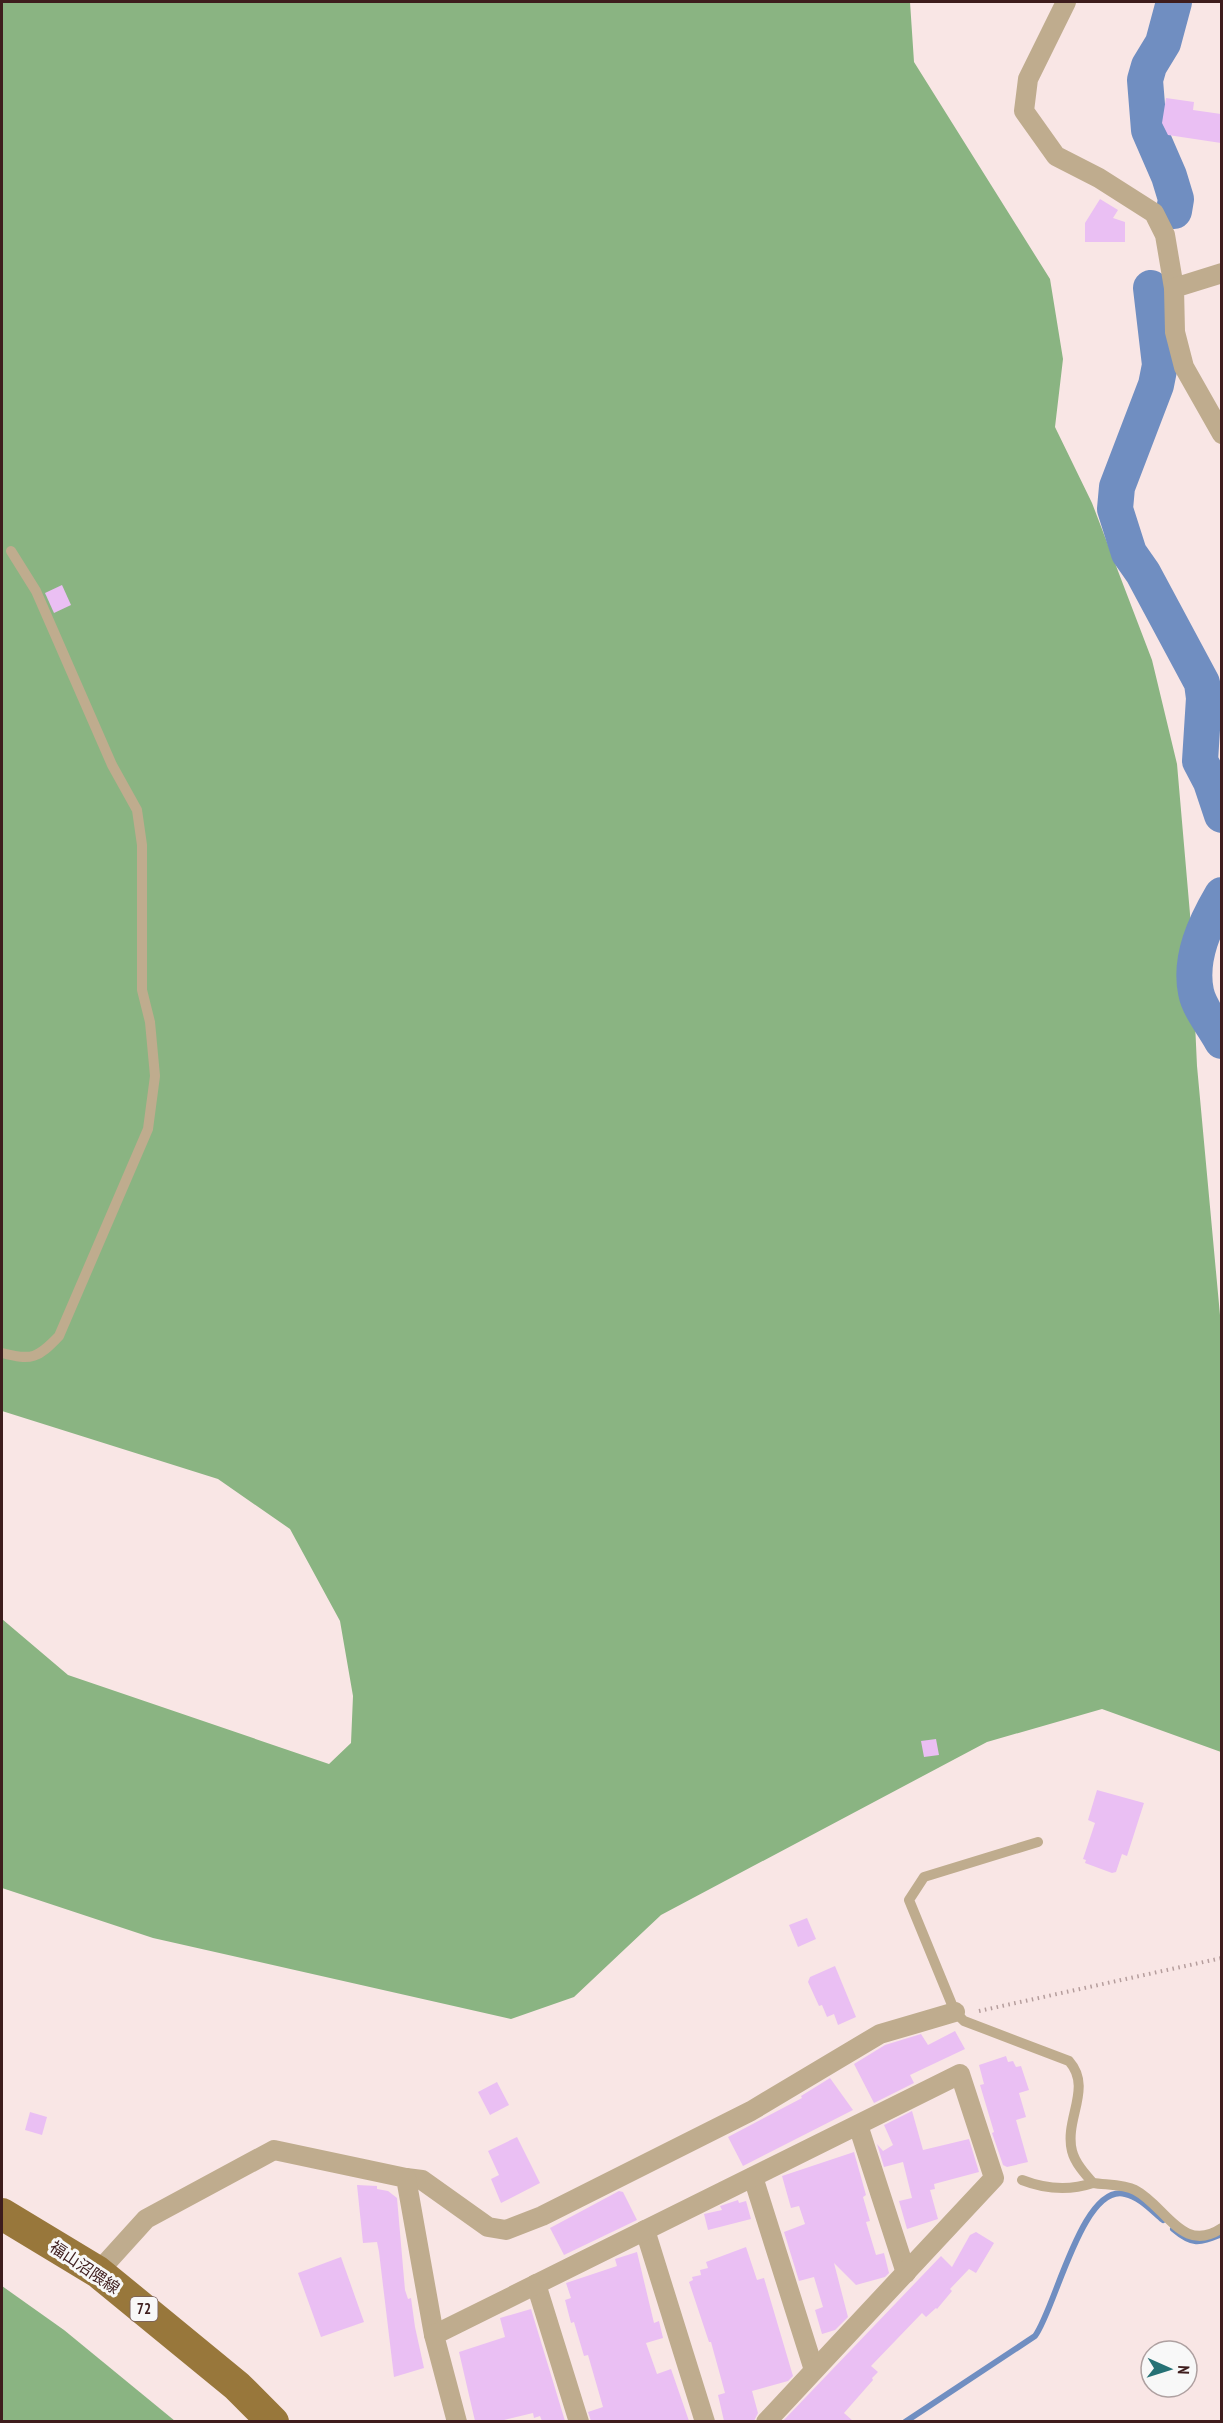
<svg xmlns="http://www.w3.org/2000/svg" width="1223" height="2423" font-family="'PT Sans Narrow','Noto Sans JP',sans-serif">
<rect width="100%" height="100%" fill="#f9e6e5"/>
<g fill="#8ab482">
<path d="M2 2H910L914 62 1050 279 1063 359 1055 427 1092 503 1152 660 1177 764 1190 914 1197 1066 1221 1326V1752L1102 1709 987 1742 661 1915 574 1997 511 2019 153 1938 2 1888V1619L68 1675 329 1764 351 1743 353 1696 340 1621 290 1529 218 1479 2 1411Z"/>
<path d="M2 2286 64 2330 175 2421H2Z"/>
</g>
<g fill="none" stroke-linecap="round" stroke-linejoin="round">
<g stroke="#708ec1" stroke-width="6">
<path d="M1173 2229C1193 2246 1199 2243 1222 2234"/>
<path d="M905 2422 1035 2336C1055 2310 1082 2183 1125 2194 1140 2197 1152 2211 1163 2220"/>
</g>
<g stroke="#708ec1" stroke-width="36">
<path d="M1174 211 1176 199 1169 176 1149 130 1145 80 1149 66 1163 43 1174 2"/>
<path d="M1151 288 1160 365 1156 385 1117 487 1115 509 1129 553 1143 573 1202 683 1204 698 1200 761 1211 782 1222 815"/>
<path d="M1222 895C1205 924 1189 958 1196 992 1199 1008 1214 1026 1222 1041"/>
</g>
</g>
<g fill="#eabff3">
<path d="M1166 98 1194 102 1193 110 1221 114V143L1168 135 1162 123Z"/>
<path d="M1100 199 1118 210 1113 218 1125 222V242H1085V223Z"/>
<path d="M62 585 71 605 54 613 45 593Z"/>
<path d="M936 1739 939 1755 924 1757 921 1741Z"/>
<path d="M1097 1790 1144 1803 1127 1856 1122 1854 1116 1872 1112 1873 1085 1863 1086 1860 1083 1859 1095 1823 1088 1820Z"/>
<path d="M807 1918 816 1939 798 1947 789 1925Z"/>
<path d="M835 1966 856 2017 838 2025 834 2014 827 2017 822 2005 819 2006 808 1982 810 1977Z"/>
<path d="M955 2031 965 2049 910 2075 914 2083 874 2103 854 2064 885 2045 921 2034 928 2045Z"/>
<path d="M1006 2056 1008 2062 1013 2061 1016 2067 1021 2066 1029 2090 1019 2093 1026 2117 1016 2120 1028 2162 1007 2167 1003 2165 992 2133 994 2132 980 2085 984 2084 979 2065Z"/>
<path d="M830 2078 853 2110 743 2166 728 2137 802 2098 801 2096Z"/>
<path d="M497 2082 509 2105 490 2115 478 2092Z"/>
<path d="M912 2111 923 2150 969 2139 979 2172 934 2184 935 2189 930 2190 938 2219 907 2229 899 2201 912 2198 903 2162 884 2167 877 2144 883 2151 893 2145 884 2125Z"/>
<path d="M30 2112 47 2117 42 2135 25 2130Z"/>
<path d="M517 2137 540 2183 501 2203 491 2179 499 2175 488 2151Z"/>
<path d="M854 2152 866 2195 863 2197 870 2221 866 2222 876 2255 884 2253 889 2273 885 2277 856 2285 834 2263 848 2317 835 2330 822 2334 815 2310 823 2307 814 2277 799 2281 784 2232 805 2224 799 2206 791 2208 782 2176Z"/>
<path d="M357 2185 377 2186V2189L388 2191 397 2198 405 2290 408 2299 411 2298 415 2327 424 2368 394 2377 379 2252 377 2242 363 2243Z"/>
<path d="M619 2191 623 2192 637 2220 564 2255 550 2228Z"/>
<path d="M738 2200 739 2203 746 2201 751 2219 708 2230 704 2214 722 2210 720 2206Z"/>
<path d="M976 2232 994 2243 976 2273 969 2269 950 2289 952 2291 937 2309 936 2308 926 2317 922 2313 871 2366 878 2372 872 2378 873 2380 844 2413 853 2421H783L941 2256 952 2267 970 2235Z"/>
<path d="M746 2247 757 2280 764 2278 793 2376 788 2381 752 2391 758 2413 754 2421H724L718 2395 725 2393 711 2342H709L689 2282 693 2280 692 2277 701 2275 700 2270 708 2268 706 2262Z"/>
<path d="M637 2252 654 2323 659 2321 663 2338 646 2343 657 2374 671 2369 689 2421H591L588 2412 603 2407 588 2355 584 2356 574 2322 571 2323 565 2300 571 2298 566 2283 617 2266 615 2259Z"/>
<path d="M341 2257 364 2322 321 2337 298 2273Z"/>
<path d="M531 2309 565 2421H542L540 2416 534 2418 533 2413 500 2421H475L459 2352 505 2337 500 2318Z"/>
</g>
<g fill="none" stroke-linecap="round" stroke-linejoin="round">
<path stroke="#b59d9c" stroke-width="4" stroke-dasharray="1.5 4.5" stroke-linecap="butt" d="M979 2011 1222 1958"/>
<g stroke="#bfac8e" stroke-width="10">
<path d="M2 1353C32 1361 38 1358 59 1336L148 1129 155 1076 150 1022 142 990V845L137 810 112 765 36 591 11 551"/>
<path d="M1038 1842 924 1877 909 1900 955 2012 964 2021 1069 2061C1093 2088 1064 2119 1072 2151 1075 2163 1085 2174 1093 2183 1105 2185 1124 2184 1135 2190 1166 2206 1182 2255 1222 2228"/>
<path d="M1022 2180C1045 2189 1069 2191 1093 2183"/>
</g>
<g stroke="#bfac8e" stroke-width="20">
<path d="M1066 2 1028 79 1024 111 1056 156 1099 178 1154 213 1165 235 1174 288"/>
<path d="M1222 273 1174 288 1175 332 1184 367 1222 434"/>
<path d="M858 2125 906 2273"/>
<path d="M753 2177 814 2370"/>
<path d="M406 2178 422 2180 488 2227 506 2230 542 2216 751 2111 880 2034 955 2012"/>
<path d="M645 2230 705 2422"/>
<path d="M98 2272 146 2219 274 2150 406 2178 434 2335"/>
<path d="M536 2284 579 2422"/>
<path d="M457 2422 434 2335 960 2074 994 2178 766 2422"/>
</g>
<path stroke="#98773b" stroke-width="32" d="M2 2214 98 2272 237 2386 273 2422"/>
</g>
<g text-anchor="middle" stroke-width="6" stroke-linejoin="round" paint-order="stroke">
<rect fill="#f8f8f8" stroke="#765f5f" stroke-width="1.5" x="130.5" y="2297" width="27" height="24" rx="4.5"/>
<g font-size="15" font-weight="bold" fill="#3e1d1d">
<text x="144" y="2314">72</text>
</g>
<g font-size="16" fill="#3e1d1d" stroke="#f8f8f8">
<text transform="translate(85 2267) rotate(34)" y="6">福山沼隈線</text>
</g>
</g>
<rect width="1223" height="2423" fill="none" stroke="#3e1d1d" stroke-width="6"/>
<g transform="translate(1169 2369) rotate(93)"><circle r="28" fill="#f8f8f8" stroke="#aea0a0" stroke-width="1.5"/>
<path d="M0-4.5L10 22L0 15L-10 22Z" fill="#267175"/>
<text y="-9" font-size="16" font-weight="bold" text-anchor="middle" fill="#3e1d1d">N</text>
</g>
</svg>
